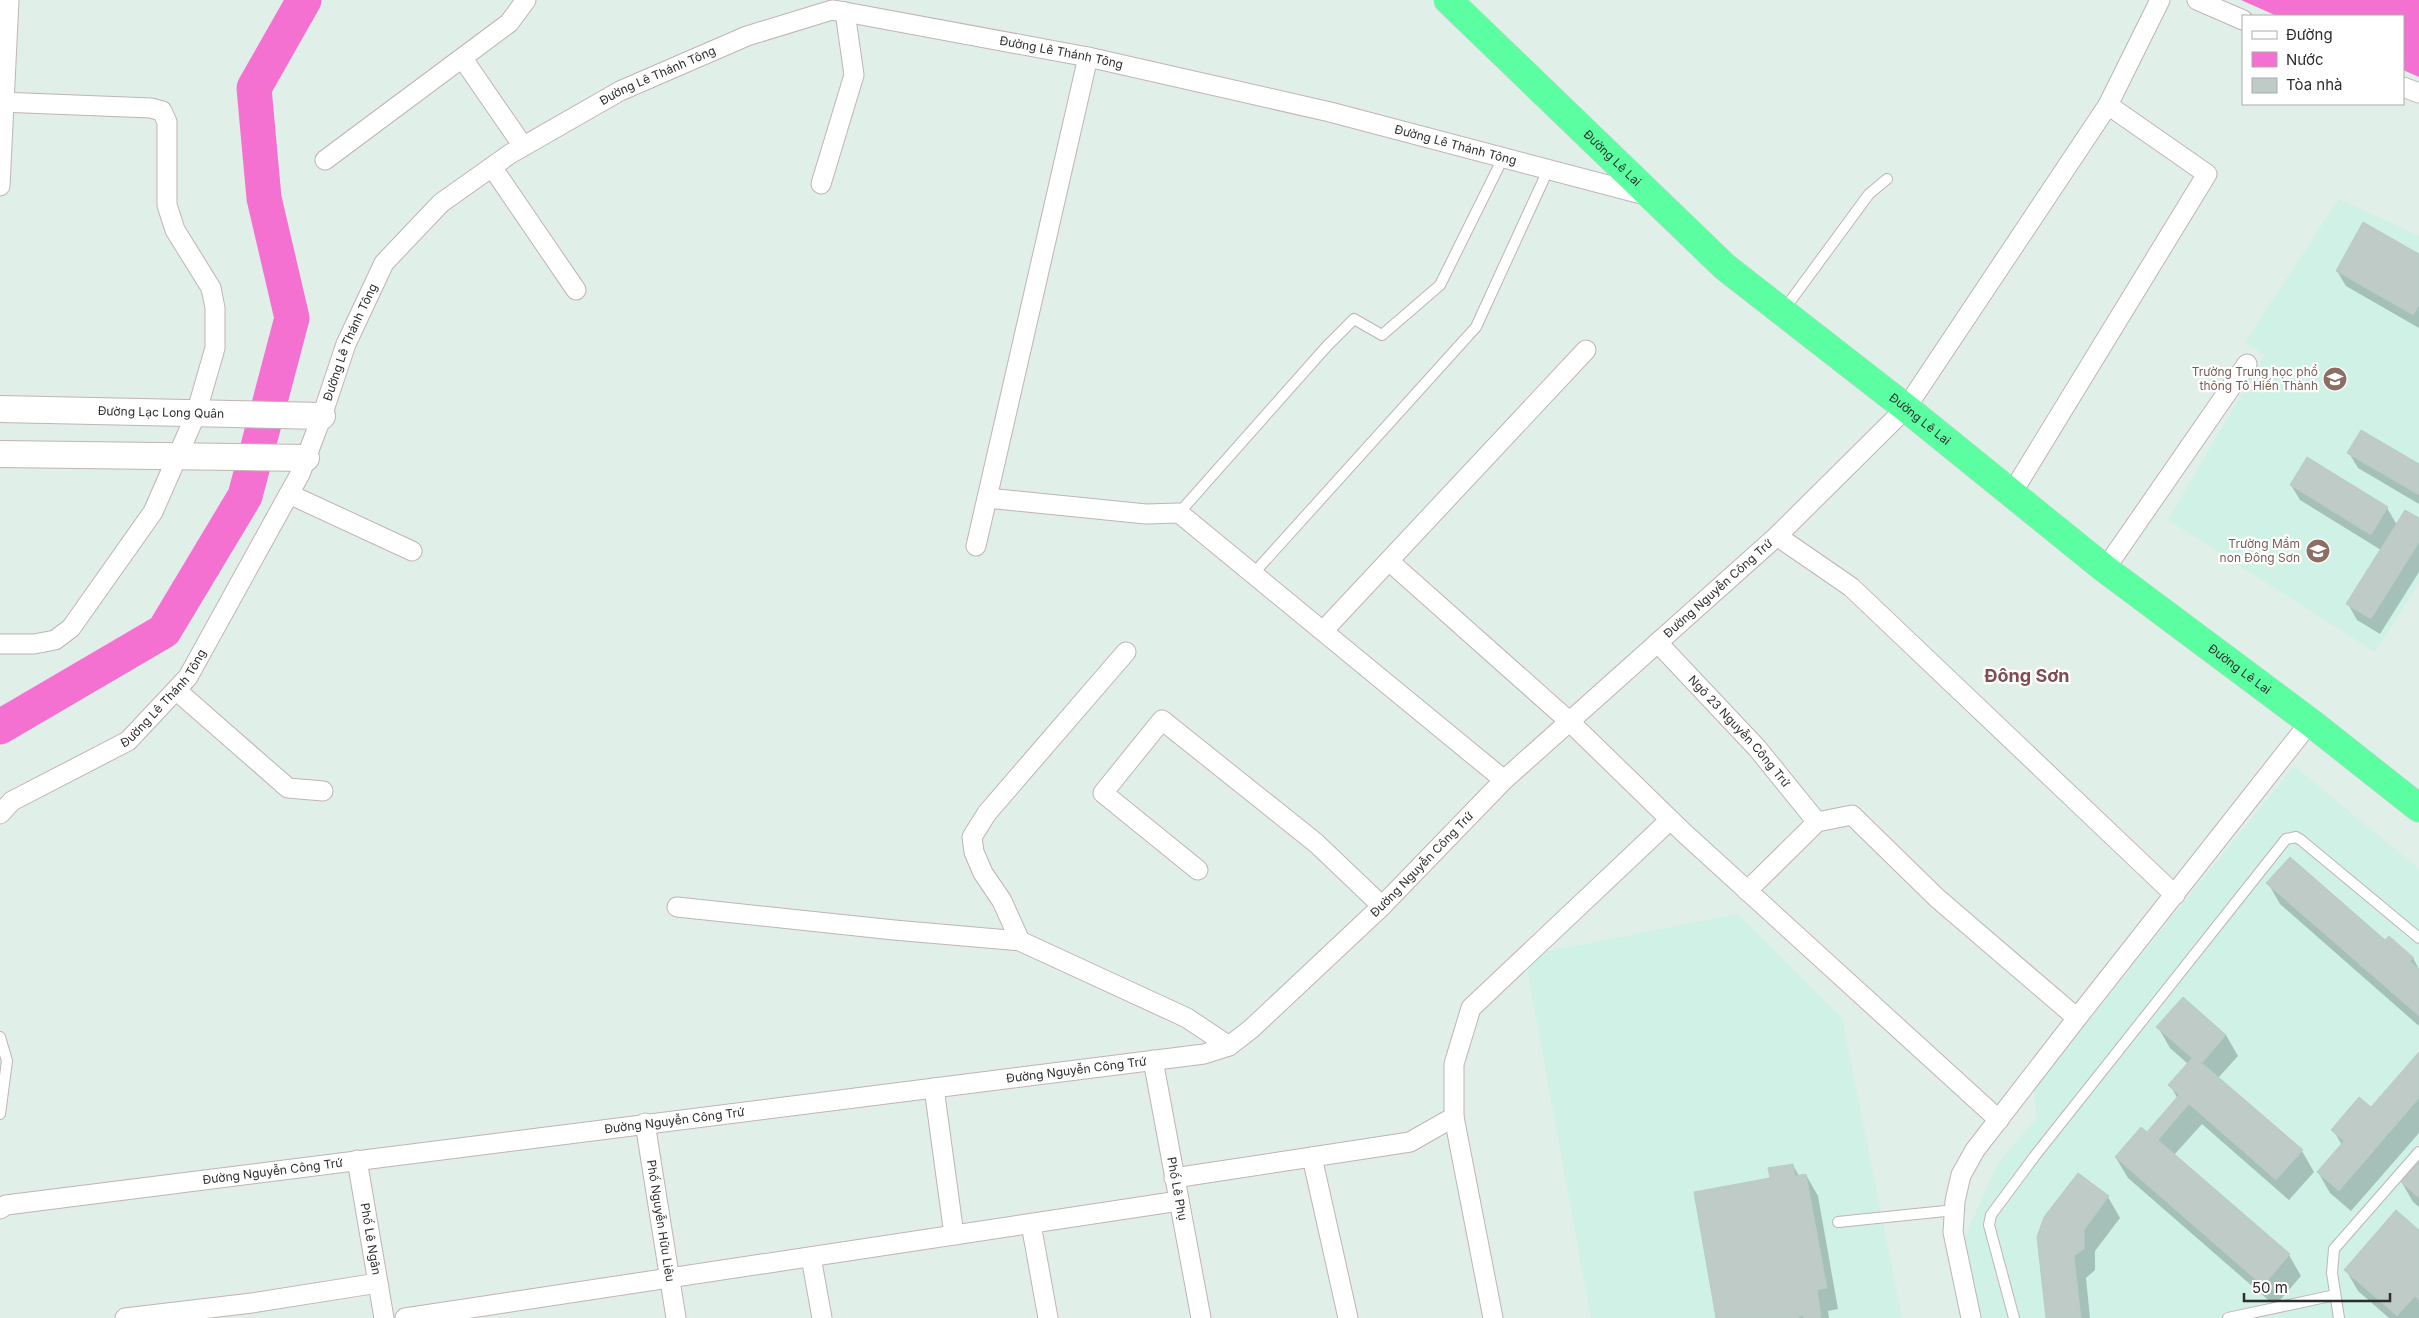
<svg xmlns="http://www.w3.org/2000/svg" width="2419" height="1318" font-family="Inter,sans-serif">
<rect width="100%" height="100%" fill="#e0efe8"/>
<g fill="#cff1e6">
<path d="M2339 199 2419 236V583L2375 652 2168 520 2265 355 2245 342Z"/>
<path d="M2294 766 2419 869V1318H1980L1964 1239 1998 1163 2037 1118 2034 1088Z"/>
<path d="M1738 914 1842 1018 1902 1318H1591L1525 956Z"/>
</g>
<path fill="#f470d1" d="M2241 0H2419V77L2403 70V16H2277Z"/>
<g fill="#0003">
<path d="M2419 256V328L2346 286 2337 271Z"/>
<path d="M2349 453 2419 465V504L2358 468Z"/>
<path d="M2291 485 2387 508 2397 525 2419 520V572L2380 634 2357 620 2348 604 2381 550 2300 500Z"/>
<path d="M2268 883 2385 941 2413 958 2419 969V1026L2280 904Z"/>
<path d="M2158 1027 2226 1035 2238 1056 2218 1078 2302 1151 2314 1172 2289 1200 2202 1124 2174 1155 2289 1255 2301 1276 2275 1306 2128 1178 2116 1158 2147 1133 2178 1099 2170 1085 2188 1064 2170 1048Z"/>
<path d="M2419 1054V1133L2351 1211 2330 1193 2318 1172 2342 1145 2333 1130 2371 1109Z"/>
<path d="M2419 1161V1207L2413 1202 2401 1181Z"/>
<path d="M1793 1165 1799 1176 1806 1175 1818 1196 1838 1309 1828 1311 1829 1318H1718L1772 1180Z"/>
<path d="M2108 1197 2120 1218 2095 1251V1270L2086 1278 2090 1318H2047L2038 1237Z"/>
<path d="M2419 1231V1318H2389L2358 1291 2346 1270Z"/>
</g>
<g fill="none" stroke-linecap="round" stroke-linejoin="round">
<path stroke="#f470d1" stroke-width="35" d="M0 727 164 631 245 496 292 318 264 198 254 88 304 0"/>
</g>
<g fill="#bfcbc6" stroke="#b9cbc5">
<path d="M2363 222 2419 254V305L2413 315 2336 271Z"/>
<path d="M2361 430 2419 464V495L2347 453Z"/>
<path d="M2307 457 2388 507 2371 535 2290 485Z"/>
<path d="M2405 510 2419 518V542L2371 619 2346 604Z"/>
<path d="M2290 857 2385 940 2389 936 2414 958 2410 961 2419 969V1016L2266 883Z"/>
<path d="M2183 997 2226 1035 2202 1063 2303 1150 2276 1180 2189 1104 2158 1140 2290 1254 2263 1286 2115 1157 2141 1127 2147 1132 2179 1095 2168 1085 2192 1058 2156 1027Z"/>
<path d="M2419 1052V1098L2339 1191 2317 1172 2344 1141 2331 1130 2359 1097 2371 1107Z"/>
<path d="M2419 1159V1198L2400 1181Z"/>
<path d="M1793 1164 1795 1176 1806 1174 1827 1288 1817 1290 1821 1315 1820 1318H1804L1803 1315 1796 1318H1716L1694 1192 1770 1178 1768 1168Z"/>
<path d="M2078 1173 2109 1196 2084 1230V1249L2074 1256 2081 1318H2046L2037 1237 2044 1217Z"/>
<path d="M2396 1210 2419 1230V1300L2415 1296 2397 1316 2344 1270Z"/>
</g>
<g fill="none" stroke-linecap="round" stroke-linejoin="round">
<defs>
<g id="lane">
<path d="M1783 311 1869 194 1887 179"/>
<path d="M1179 513 1327 346 1354 319 1382 335 1440 285 1503 158"/>
<path d="M1253 574 1476 327 1548 170"/>
<path d="M0 1037 7 1061 0 1114"/>
<path d="M1838 1222 1955 1210"/>
<path d="M2014 1318 1989 1225 1991 1215 2034 1157 2286 839 2296 837 2301 840 2419 938"/>
<path d="M2228 1318 2335 1295"/>
<path d="M2339 1318 2332 1273 2334 1249 2419 1152"/>
</g>
<g id="street">
<path d="M2197 0 2243 20"/>
<path d="M463 59 523 146"/>
<path d="M2403 87 2419 93"/>
<path d="M0 102 151 108 162 111 167 122V205L175 230 211 288 215 308V348L196 414 153 512 71 628 55 640 34 644H0"/>
<path d="M2108 105 2160 0"/>
<path d="M325 160 509 23 526 0"/>
<path d="M492 167 576 290"/>
<path d="M821 184 854 75 845 12"/>
<path d="M0 186 9 0"/>
<path d="M289 494 412 551"/>
<path d="M987 498 1146 514 1179 513 1504 780"/>
<path d="M1777 536 1851 587 2175 895"/>
<path d="M976 546 1088 57"/>
<path d="M1389 561 1570 722 1683 832 1999 1120"/>
<path d="M2105 569 2247 364"/>
<path d="M1323 631 1586 350"/>
<path id="s1" d="M1658 643 1757 748 1817 822"/>
<path d="M176 690 288 788 323 791"/>
<path id="s2" d="M0 814 12 801 128 741 188 677 300 474 322 416 346 344 384 263 441 203 510 154 620 91 747 36 832 10 845 12 1088 57 1330 112 1649 196"/>
<path d="M1198 870 1103 793 1162 720 1316 843 1382 906"/>
<path d="M1747 891 1817 822 1852 815 1937 898 2077 1018"/>
<path d="M677 907 894 930 1020 941 1187 1018 1229 1046"/>
<path d="M1020 941 1002 901 983 873 974 852 972 837 987 813 1126 652"/>
<path id="s3" d="M1153 1060 1201 1318"/>
<path d="M934 1088 954 1235"/>
<path d="M1454 1117 1493 1318"/>
<path id="s4" d="M645 1123 676 1318"/>
<path d="M1312 1157 1348 1318"/>
<path id="s5" d="M357 1160 384 1318"/>
<path d="M1174 1178 1410 1142 1454 1117V1064L1471 1008 1670 820"/>
<path id="s6" d="M0 1209 6 1205 1204 1054 1229 1046 1251 1029 1382 906 1504 780 1777 536 1906 408 2108 105 2207 174 2012 493"/>
<path d="M1031 1224 1048 1318"/>
<path d="M811 1257 822 1318"/>
<path d="M125 1318 252 1303 378 1283"/>
<path d="M405 1318 1179 1201"/>
<path d="M1971 1318 1953 1232 1955 1201 1961 1175 1975 1150 2077 1018 2310 722"/>
</g>
<g id="secondary">
<path id="s7" d="M0 409 322 416"/>
<path d="M0 454 306 458"/>
</g>
<g id="highway">
<path id="s8" d="M1448 0 1725 267 1906 408 2105 569 2310 722 2419 808"/>
</g>
</defs>
<use href="#lane" stroke="#c1b3b6" stroke-width="12"/>
<use href="#street" stroke="#c1b3b6" stroke-width="21"/>
<use href="#secondary" stroke="#c1b3b6" stroke-width="28"/>
<use href="#highway" stroke="#cdcdcd" stroke-width="29"/>
<use href="#lane" stroke="#fff" stroke-width="10"/>
<use href="#street" stroke="#fff" stroke-width="19"/>
<use href="#secondary" stroke="#fff" stroke-width="26"/>
<use href="#highway" stroke="#5bffa2" stroke-width="28"/>
</g>
<defs>
<symbol id="school-disc" viewBox="-11 -11 22 22"><circle r="9.5" fill="#8d6e63" stroke="#fff"/><path d="M0-5L7-2L0 1L-7-2ZM-4 1L0 2.5L4 1V4Q0 6-4 4Z" fill="#fff"/></symbol>
</defs>
<g fill-rule="evenodd">
<use href="#school-disc" x="2321" y="365" width="28" height="28"/>
<use href="#school-disc" x="2304" y="537" width="28" height="28"/>
</g>
<g text-anchor="middle" stroke-width="4.5" stroke-linejoin="round" paint-order="stroke">
<g font-size="12" fill="#2d2d2d" stroke="#fff">
<text dy="4" stroke="none"><textPath href="#s2" startOffset="1450">Đường Lê Thánh Tông</textPath></text>
<text dy="4" stroke="none"><textPath href="#s2" startOffset="1030">Đường Lê Thánh Tông</textPath></text>
<text dy="4" stroke="none"><textPath href="#s2" startOffset="1855">Đường Lê Thánh Tông</textPath></text>
<text dy="4" stroke="none"><textPath href="#s8" startOffset="228">Đường Lê Lai</textPath></text>
<text dy="4" stroke="none"><textPath href="#s2" startOffset="609">Đường Lê Thánh Tông</textPath></text>
<text dy="4" stroke="none"><textPath href="#s7" startOffset="161">Đường Lạc Long Quân</textPath></text>
<text dy="4" stroke="none"><textPath href="#s8" startOffset="632">Đường Lê Lai</textPath></text>
<text dy="4" stroke="none"><textPath href="#s6" startOffset="1911">Đường Nguyễn Công Trứ</textPath></text>
<text dy="4" stroke="none"><textPath href="#s8" startOffset="1038">Đường Lê Lai</textPath></text>
<text dy="4" stroke="none"><textPath href="#s2" startOffset="204">Đường Lê Thánh Tông</textPath></text>
<text dy="4" stroke="none"><textPath href="#s1" startOffset="120">Ngõ 23 Nguyễn Công Trứ</textPath></text>
<text dy="4" stroke="none"><textPath href="#s6" startOffset="1506">Đường Nguyễn Công Trứ</textPath></text>
<text dy="4" stroke="none"><textPath href="#s6" startOffset="1086">Đường Nguyễn Công Trứ</textPath></text>
<text dy="4" stroke="none"><textPath href="#s6" startOffset="681">Đường Nguyễn Công Trứ</textPath></text>
<text dy="4" stroke="none"><textPath href="#s6" startOffset="276">Đường Nguyễn Công Trứ</textPath></text>
<text dy="4" stroke="none"><textPath href="#s3" startOffset="131">Phố Lê Phụ</textPath></text>
<text dy="4" stroke="none"><textPath href="#s4" startOffset="99">Phố Nguyễn Hữu Liêu</textPath></text>
<text dy="4" stroke="none"><textPath href="#s5" startOffset="80">Phố Lê Ngân</textPath></text>
</g>
<g font-size="12" fill="#785e54" stroke="#fff" text-anchor="end">
<text x="2318" y="376">Trường Trung học phổ<tspan x="2318" dy="14">thông Tô Hiến Thành</tspan></text>
<text x="2300" y="548">Trường Mầm<tspan x="2300" dy="14">non Đông Sơn</tspan></text>
</g>
<g font-size="18" font-weight="bold" fill="#814b55" stroke="#fff">
<text x="2027" y="682">Đông Sơn</text>
</g>
</g>
<rect x="2242" y="15" width="162" height="90" fill="#ffffff" stroke="#ababab"/>
<rect x="2252" y="31" width="25" height="8" fill="#ffffff" stroke="#ababab"/>
<text x="2286" y="40" font-size="15" fill="#2d2d2d">Đường</text>
<rect x="2252" y="52" width="25" height="15" fill="#f470d1" stroke="#ababab"/>
<text x="2286" y="65" font-size="15" fill="#2d2d2d">Nước</text>
<rect x="2252" y="78" width="25" height="15" fill="#bfcbc6" stroke="#ababab"/>
<text x="2286" y="90" font-size="15" fill="#2d2d2d">Tòa nhà</text>
<path d="M2244 1293v8h146v-8" fill="none" stroke="#2d2d2d" stroke-width="2.5"/>
<text x="2252" y="1293" font-size="15" fill="#2d2d2d" stroke="#ffffff" stroke-width="4" paint-order="stroke">50 m</text>
</svg>
